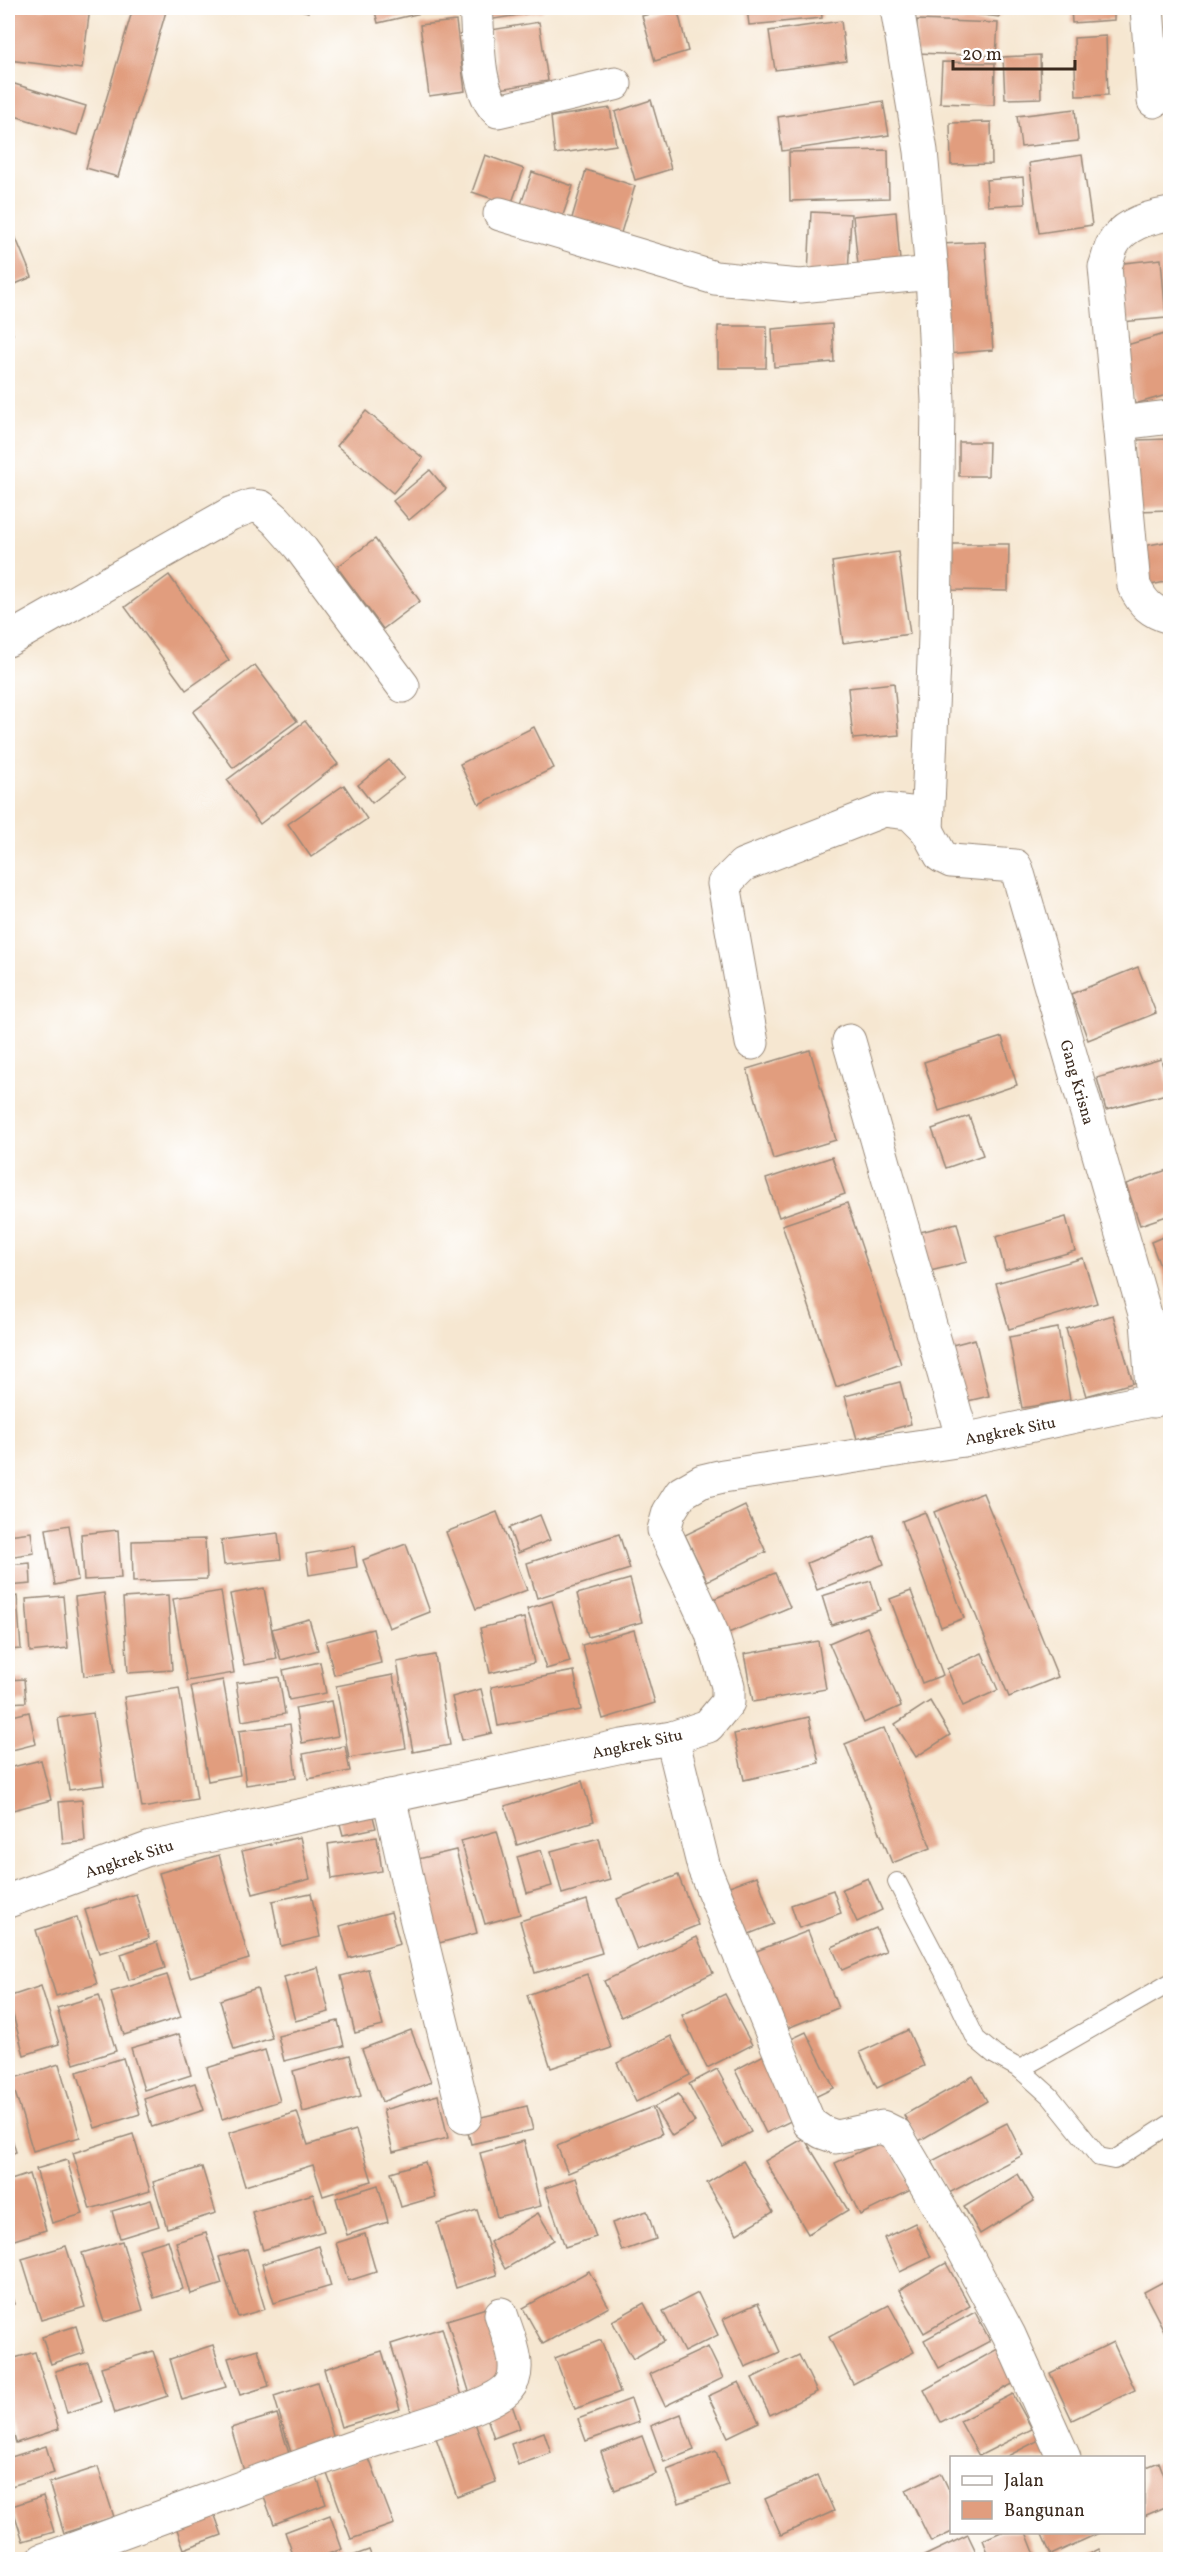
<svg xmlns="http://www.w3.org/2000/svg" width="1178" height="2567" font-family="Vollkorn,serif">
<rect width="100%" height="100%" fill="#fff"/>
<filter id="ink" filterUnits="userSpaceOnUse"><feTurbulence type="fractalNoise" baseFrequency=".0167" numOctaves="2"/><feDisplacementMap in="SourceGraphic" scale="12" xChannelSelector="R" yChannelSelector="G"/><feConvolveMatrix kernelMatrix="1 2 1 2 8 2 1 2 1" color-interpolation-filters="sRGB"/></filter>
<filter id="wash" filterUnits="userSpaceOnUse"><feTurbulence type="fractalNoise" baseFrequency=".008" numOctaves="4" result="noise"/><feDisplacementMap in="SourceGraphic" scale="24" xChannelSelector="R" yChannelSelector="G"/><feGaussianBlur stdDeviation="1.35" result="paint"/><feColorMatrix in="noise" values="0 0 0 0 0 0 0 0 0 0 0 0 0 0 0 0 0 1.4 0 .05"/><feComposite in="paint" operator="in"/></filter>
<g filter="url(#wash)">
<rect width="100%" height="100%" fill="#f6e7d1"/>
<g id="blocks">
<g fill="#e19d7e">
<path d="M8 8H90L82 69 8 60Z"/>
<path d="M133 8H167L118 177 86 168Z"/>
<path d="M295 8H309L308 12Z"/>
<path d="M374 8H442L378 23Z"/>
<path d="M486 8H542L543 11 488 20Z"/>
<path d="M670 8H677L688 51 655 61 642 16Z"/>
<path d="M747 8H821L822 18 749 25Z"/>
<path d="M923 8H1000L999 17Z"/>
<path d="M1071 8H1114V20L1072 23Z"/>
<path d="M917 20 998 23 996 56 916 53Z"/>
<path d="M456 21 465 91 429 96 420 25Z"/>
<path d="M841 21 846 61 775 70 769 31Z"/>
<path d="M539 22 548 81 500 89 491 30Z"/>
<path d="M1106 36 1108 95 1076 96 1074 38Z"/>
<path d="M1040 55 1041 98 1005 99 1003 57Z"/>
<path d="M942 62 995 63 994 105 940 103Z"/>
<path d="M8 82 86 106 77 135 8 114Z"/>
<path d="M651 100 671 169 635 180 615 112Z"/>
<path d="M883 101 889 135 782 151 778 117Z"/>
<path d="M610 108 616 145 555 154 551 117Z"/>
<path d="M1075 109 1078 141 1021 147 1017 116Z"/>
<path d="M991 122 992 164 951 165 950 123Z"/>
<path d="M888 150 889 198 790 201 789 152Z"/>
<path d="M485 155 524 169 511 205 472 192Z"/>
<path d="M1082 155 1092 225 1039 233 1029 163Z"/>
<path d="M586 170 635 186 618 243 569 228Z"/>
<path d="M532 172 573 186 561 221 520 207Z"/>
<path d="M1023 177 1025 204 988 206 986 180Z"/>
<path d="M811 212 851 214 848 276 808 275Z"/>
<path d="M896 212 900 261 858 265 853 216Z"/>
<path d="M8 219 32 277 8 287Z"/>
<path d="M985 242 993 350 948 354 941 244Z"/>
<path d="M1161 259 1166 318 1121 322 1115 264Z"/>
<path d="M8 321 13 334 8 336Z"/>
<path d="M832 324 834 362 774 367 772 329Z"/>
<path d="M718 326H767L766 368H718Z"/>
<path d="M1168 333 1170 340V394L1135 404 1120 347Z"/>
<path d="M366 411 423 458 393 493 337 446Z"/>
<path d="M1170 439V510L1136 511V440Z"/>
<path d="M959 442H989L988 476H959Z"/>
<path d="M430 470 446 489 409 520 393 501Z"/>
<path d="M375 539 420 601 383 629 337 567Z"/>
<path d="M1170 541V581L1146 586 1138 547Z"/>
<path d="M953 544H1009L1008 591 952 590Z"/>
<path d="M898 552 910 634 843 643 832 562Z"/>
<path d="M169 575 229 660 186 690 125 607Z"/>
<path d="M255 665 297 721 233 768 193 712Z"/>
<path d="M894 683 899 735 853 739 848 688Z"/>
<path d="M305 721 338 764 260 824 227 780Z"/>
<path d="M534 727 554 768 479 804 460 764Z"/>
<path d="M389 760 404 778 372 803 358 785Z"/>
<path d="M344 785 367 819 311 857 288 824Z"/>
<path d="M1138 967 1156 1013 1088 1040 1071 994Z"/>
<path d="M1002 1037 1017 1085 939 1111 924 1062Z"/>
<path d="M810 1050 836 1140 773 1159 747 1069Z"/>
<path d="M1161 1059 1170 1093 1106 1110 1097 1078Z"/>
<path d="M969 1116 983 1155 946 1168 932 1129Z"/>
<path d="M832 1157 845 1194 779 1217 766 1179Z"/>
<path d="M1170 1169V1215L1140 1225 1126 1184Z"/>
<path d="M847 1203 901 1364 836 1387 782 1225Z"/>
<path d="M1066 1217 1075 1251 1005 1270 996 1237Z"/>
<path d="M957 1223 967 1262 918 1274 908 1235Z"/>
<path d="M1170 1234V1293L1151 1242Z"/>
<path d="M1083 1258 1097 1303 1009 1329 996 1283Z"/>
<path d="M1113 1315 1133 1383 1086 1396 1066 1329Z"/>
<path d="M1058 1328 1070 1400 1022 1408 1009 1337Z"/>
<path d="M975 1339 989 1396 955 1404 941 1348Z"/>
<path d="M900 1382 911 1424 857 1439 845 1396Z"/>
<path d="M983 1493 1058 1677 1009 1697 934 1512Z"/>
<path d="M745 1506 766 1552 707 1581 685 1535Z"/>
<path d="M497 1512 527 1590 476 1609 446 1532Z"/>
<path d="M925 1512 964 1618 941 1627 902 1521Z"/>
<path d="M540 1515 550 1540 518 1553 509 1528Z"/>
<path d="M69 1525 78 1580 55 1585 46 1529Z"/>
<path d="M118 1530 121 1578 84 1580 81 1534Z"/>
<path d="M31 1532 34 1553 8 1557V1535Z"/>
<path d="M278 1533 281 1559 224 1565 221 1540Z"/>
<path d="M619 1534 630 1569 537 1598 527 1563Z"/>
<path d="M874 1536 884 1564 817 1590 807 1563Z"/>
<path d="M205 1539 207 1579 133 1582 132 1541Z"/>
<path d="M406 1544 430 1612 389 1628 363 1560Z"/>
<path d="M354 1546 357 1567 309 1575 306 1554Z"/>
<path d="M30 1563 31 1584 8 1586V1565Z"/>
<path d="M775 1573 790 1607 726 1634 711 1600Z"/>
<path d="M630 1579 642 1622 588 1637 577 1594Z"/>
<path d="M871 1581 880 1610 831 1625 822 1596Z"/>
<path d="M264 1588 277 1659 244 1665 230 1594Z"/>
<path d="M221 1591 234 1673 187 1681 173 1599Z"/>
<path d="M911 1591 943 1675 922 1683 890 1599Z"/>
<path d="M104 1593 115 1672 84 1676 75 1597Z"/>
<path d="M168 1595 172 1670 128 1673 123 1598Z"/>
<path d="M17 1596 21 1649 8 1650V1597Z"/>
<path d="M63 1596 68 1648 30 1652 26 1599Z"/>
<path d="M552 1601 570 1662 546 1669 527 1609Z"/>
<path d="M524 1618 534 1663 490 1673 480 1628Z"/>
<path d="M309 1619 318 1650 281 1660 272 1629Z"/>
<path d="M867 1627 901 1706 864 1723 829 1643Z"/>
<path d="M373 1629 381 1663 334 1675 326 1641Z"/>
<path d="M634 1630 655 1703 603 1719 582 1645Z"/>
<path d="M818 1641 826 1689 753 1702 744 1654Z"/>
<path d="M982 1653 998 1690 963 1706 947 1669Z"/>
<path d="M435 1655 450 1745 413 1752 397 1662Z"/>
<path d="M320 1662 326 1693 289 1700 283 1670Z"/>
<path d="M574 1671 581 1710 498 1726 491 1687Z"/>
<path d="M393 1675 406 1748 349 1758 336 1686Z"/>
<path d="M279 1677 285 1714 242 1721 236 1683Z"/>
<path d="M24 1679 26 1702 8 1703V1680Z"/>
<path d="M223 1680 240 1775 208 1781 191 1686Z"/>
<path d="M179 1688 197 1799 142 1808 124 1697Z"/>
<path d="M481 1689 492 1733 462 1740 452 1697Z"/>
<path d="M331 1701 338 1736 302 1743 295 1708Z"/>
<path d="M930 1701 950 1735 916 1757 895 1724Z"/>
<path d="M29 1712 36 1744 8 1751V1717Z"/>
<path d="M93 1713 104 1785 69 1790 58 1718Z"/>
<path d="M809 1717 819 1763 744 1780 734 1734Z"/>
<path d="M290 1724 296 1778 246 1785 239 1731Z"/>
<path d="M884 1728 931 1848 892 1863 845 1744Z"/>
<path d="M345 1746 350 1771 308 1779 303 1754Z"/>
<path d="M41 1760 51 1800 9 1811 8 1768Z"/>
<path d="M582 1781 594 1821 517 1845 505 1806Z"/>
<path d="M82 1800 85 1841 63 1844 59 1802Z"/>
<path d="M371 1809 376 1828 343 1835 338 1817Z"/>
<path d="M497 1831 520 1914 485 1924 461 1841Z"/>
<path d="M300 1837 310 1879 253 1894 242 1851Z"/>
<path d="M377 1837 382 1871 332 1879 328 1844Z"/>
<path d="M599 1838 610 1880 562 1894 551 1851Z"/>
<path d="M456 1850 477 1933 439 1943 418 1859Z"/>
<path d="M541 1850 552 1886 527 1893 517 1857Z"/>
<path d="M219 1855 249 1959 190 1977 159 1873Z"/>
<path d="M678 1875 698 1925 637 1950 617 1899Z"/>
<path d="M757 1876 774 1924 739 1938 721 1889Z"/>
<path d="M868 1878 882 1910 857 1922 842 1889Z"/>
<path d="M833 1890 841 1913 799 1928 791 1905Z"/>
<path d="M311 1893 320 1937 281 1946 272 1901Z"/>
<path d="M136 1894 149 1938 99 1953 85 1910Z"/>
<path d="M587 1900 602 1953 535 1973 520 1921Z"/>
<path d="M391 1912 400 1944 349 1958 340 1926Z"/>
<path d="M77 1917 97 1984 56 1996 36 1930Z"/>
<path d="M876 1928 886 1951 842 1970 832 1947Z"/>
<path d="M808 1931 838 2008 785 2029 754 1952Z"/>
<path d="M697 1937 713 1973 621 2017 604 1981Z"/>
<path d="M157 1942 165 1968 129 1980 121 1954Z"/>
<path d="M318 1967 329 2012 295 2021 284 1977Z"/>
<path d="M368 1969 383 2026 355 2033 341 1976Z"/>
<path d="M587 1974 611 2048 551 2068 527 1995Z"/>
<path d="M167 1975 181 2017 124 2035 111 1992Z"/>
<path d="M41 1986 59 2044 24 2055 8 1997Z"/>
<path d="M257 1988 272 2038 234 2050 220 2000Z"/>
<path d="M725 1994 752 2045 707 2068 682 2015Z"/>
<path d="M99 1995 116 2051 74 2064 57 2008Z"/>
<path d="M338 2021 344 2046 284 2061 278 2036Z"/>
<path d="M411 2030 431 2082 382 2102 362 2049Z"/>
<path d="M908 2030 924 2066 877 2088 860 2052Z"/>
<path d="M806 2032 834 2088 815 2097 787 2041Z"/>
<path d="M179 2034 191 2075 144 2090 131 2048Z"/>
<path d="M671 2036 690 2075 636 2102 617 2063Z"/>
<path d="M265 2050 280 2101 222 2119 207 2068Z"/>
<path d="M350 2055 361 2096 303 2112 293 2071Z"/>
<path d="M764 2055 795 2119 766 2133 735 2070Z"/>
<path d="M123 2058 140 2114 95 2128 77 2072Z"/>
<path d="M59 2064 80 2137 33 2151 11 2079Z"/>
<path d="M717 2069 751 2132 723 2147 689 2084Z"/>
<path d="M973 2076 987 2101 919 2141 904 2115Z"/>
<path d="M195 2083 204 2110 152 2127 144 2099Z"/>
<path d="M678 2094 695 2122 672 2136 654 2107Z"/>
<path d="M438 2095 448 2138 393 2152 383 2110Z"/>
<path d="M527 2106 533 2130 471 2144 465 2121Z"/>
<path d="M652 2107 662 2134 568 2173 557 2146Z"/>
<path d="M297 2112 308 2145 356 2130 372 2181 323 2196 313 2165 245 2186 229 2133Z"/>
<path d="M1007 2123 1023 2155 949 2193 932 2161Z"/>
<path d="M8 2125 16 2152 8 2155Z"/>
<path d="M133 2134 150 2191 90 2209 73 2153Z"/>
<path d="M804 2138 848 2210 808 2234 765 2161Z"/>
<path d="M887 2139 911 2190 860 2215 835 2163Z"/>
<path d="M524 2141 541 2206 497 2217 480 2153Z"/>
<path d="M67 2160 83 2214 52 2223 36 2169Z"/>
<path d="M743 2161 773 2212 737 2234 707 2183Z"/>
<path d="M425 2162 435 2197 401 2207 391 2172Z"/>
<path d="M202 2167 216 2213 167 2228 153 2182Z"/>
<path d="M29 2174 46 2230 8 2242V2181Z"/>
<path d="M1018 2174 1034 2201 980 2234 964 2207Z"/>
<path d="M576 2178 596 2237 565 2247 545 2188Z"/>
<path d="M378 2185 388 2222 347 2235 336 2198Z"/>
<path d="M313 2194 324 2231 263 2250 252 2212Z"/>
<path d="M151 2200 159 2226 120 2238 112 2211Z"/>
<path d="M477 2210 497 2275 456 2288 437 2223Z"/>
<path d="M647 2211 656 2239 622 2251 612 2223Z"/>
<path d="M538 2213 554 2240 505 2269 490 2242Z"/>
<path d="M915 2223 931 2257 900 2272 884 2238Z"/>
<path d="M206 2233 222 2284 191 2294 176 2242Z"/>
<path d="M365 2234 376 2272 348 2281 336 2243Z"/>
<path d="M168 2240 183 2289 154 2298 139 2249Z"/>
<path d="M122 2241 143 2310 104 2322 82 2253Z"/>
<path d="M66 2246 85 2307 41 2320 22 2259Z"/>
<path d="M319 2246 331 2286 274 2303 262 2264Z"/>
<path d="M247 2249 265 2309 238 2317 219 2257Z"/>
<path d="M946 2263 970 2306 924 2333 899 2290Z"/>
<path d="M589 2271 609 2307 543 2344 523 2308Z"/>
<path d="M1170 2278V2342L1144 2292Z"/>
<path d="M8 2285 14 2304 8 2306Z"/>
<path d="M698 2293 718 2335 684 2352 663 2311Z"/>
<path d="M644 2303 664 2341 633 2359 612 2321Z"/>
<path d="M758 2303 780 2352 745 2367 723 2319Z"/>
<path d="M889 2305 914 2352 853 2384 829 2337Z"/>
<path d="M486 2308 507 2380 469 2391 447 2320Z"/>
<path d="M975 2312 990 2341 939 2368 924 2340Z"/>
<path d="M76 2326 84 2353 51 2364 42 2337Z"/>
<path d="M442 2328 464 2403 413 2418 391 2344Z"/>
<path d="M601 2340 620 2392 575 2409 555 2358Z"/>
<path d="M1113 2342 1135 2390 1072 2420 1050 2373Z"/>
<path d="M213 2345 226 2387 182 2400 170 2359Z"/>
<path d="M1003 2346 1022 2379 941 2422 924 2390Z"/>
<path d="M708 2347 723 2378 665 2406 650 2374Z"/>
<path d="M258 2349 269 2386 240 2395 228 2358Z"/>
<path d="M153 2351 168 2396 115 2413 101 2367Z"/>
<path d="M382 2351 400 2409 341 2427 324 2369Z"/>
<path d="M35 2352 59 2429 16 2443 8 2413V2360Z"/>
<path d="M799 2355 817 2392 770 2415 752 2378Z"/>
<path d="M88 2362 101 2402 67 2413 55 2371Z"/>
<path d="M317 2382 334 2439 291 2453 274 2396Z"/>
<path d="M739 2382 759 2422 728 2437 708 2396Z"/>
<path d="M1013 2394 1032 2429 979 2456 960 2421Z"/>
<path d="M631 2399 639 2422 586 2441 578 2419Z"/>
<path d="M511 2402 520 2428 494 2438 485 2412Z"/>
<path d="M277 2414 290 2457 244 2471 231 2428Z"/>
<path d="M681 2414 694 2450 664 2462 651 2426Z"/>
<path d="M474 2420 496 2482 457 2497 435 2435Z"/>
<path d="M544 2432 551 2453 518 2465 511 2444Z"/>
<path d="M642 2436 656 2474 615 2490 601 2452Z"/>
<path d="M1043 2438 1053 2458H1004Z"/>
<path d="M46 2446 54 2473 8 2487V2458Z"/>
<path d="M716 2451 728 2485 679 2503 667 2470Z"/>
<path d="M368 2456 394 2524 351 2539 326 2471Z"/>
<path d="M1159 2462 1170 2491V2505L1144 2516V2468Z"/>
<path d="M98 2467 114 2517 64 2533 49 2483Z"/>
<path d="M315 2472 326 2504 274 2524 262 2492Z"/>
<path d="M941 2473 952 2496V2532L931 2542 906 2490Z"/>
<path d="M818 2475 834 2511 781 2535 765 2499Z"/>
<path d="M43 2496 54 2532 23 2541 12 2506Z"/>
<path d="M213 2510 222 2535 184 2549 175 2524Z"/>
<path d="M330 2515 342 2549 312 2560H295L285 2532Z"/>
<path d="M1001 2532H1026L1037 2560H991L983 2540Z"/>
<path d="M1041 2532H1101L1051 2555Z"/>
<path d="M968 2535 980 2560H925L924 2556Z"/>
<path d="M1099 2549 1104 2560H1078Z"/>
<path d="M369 2550 373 2560H345L344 2559Z"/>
</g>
</g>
</g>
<g filter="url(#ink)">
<use href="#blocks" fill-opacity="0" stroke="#988878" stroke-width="1.5"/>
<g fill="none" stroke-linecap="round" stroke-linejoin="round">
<defs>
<g id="service">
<path d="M897 1882 944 1972 976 2039 995 2055 1020 2069 1050 2096 1099 2157 1114 2160 1170 2124"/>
<path d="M1020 2069 1170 1983"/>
</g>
<g id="minor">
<path d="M476 8C479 37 475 91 498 111L615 84"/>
<path d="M1147 8 1154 101"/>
<path d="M500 214 715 278 800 286 932 273"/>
<path d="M1170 214C1150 217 1124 224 1113 244 1109 251 1108 260 1105 267L1134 586C1143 604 1151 612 1170 617"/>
<path d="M1120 423 1170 417"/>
<path d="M8 640 230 514 251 506 261 507 276 520 299 546 403 686"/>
<path d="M927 830 941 856 951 861 1015 866 1017 870 1147 1321 1153 1401"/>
<path d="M849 1041 963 1440"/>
<path d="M752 1043 724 884 743 865 884 810 910 813 927 830 935 636 938 401 932 273 921 151 897 8"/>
<path d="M672 1738 704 1868 809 2123 822 2132 836 2137 882 2127 896 2134 958 2239 1009 2335 1064 2458"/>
<path d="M389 1796 411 1897 465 2117"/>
<path d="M8 1901 151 1848 622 1746 672 1738 708 1726 728 1702V1686L711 1631 664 1530 669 1512 681 1493 702 1481 723 1476 963 1440 1170 1396"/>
<path d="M43 2560C151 2522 257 2481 365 2443 395 2433 491 2408 508 2388 525 2369 507 2334 501 2314"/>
</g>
</defs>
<use href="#service" stroke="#988878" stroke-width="20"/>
<use href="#minor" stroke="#988878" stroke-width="35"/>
<use href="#service" stroke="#fff" stroke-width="18"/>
<use href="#minor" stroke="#fff" stroke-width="33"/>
</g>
</g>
<g text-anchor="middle" stroke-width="6" stroke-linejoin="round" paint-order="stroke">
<g font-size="16" fill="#3b2a1e" stroke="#fff">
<text transform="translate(1078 1082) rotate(74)" y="6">Gang Krisna</text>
<text transform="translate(1010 1430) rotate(-11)" y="6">Angkrek Situ</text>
<text transform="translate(637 1743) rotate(-12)" y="6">Angkrek Situ</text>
<text transform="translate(129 1858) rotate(-18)" y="6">Angkrek Situ</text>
</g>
</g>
<rect width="1178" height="2567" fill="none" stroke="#fff" stroke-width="30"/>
<rect x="950" y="2456" width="195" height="78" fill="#ffffff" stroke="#b1aaa5" stroke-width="1.5"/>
<rect x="962" y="2476" width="30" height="9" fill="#ffffff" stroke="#b1aaa5" stroke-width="1.5"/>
<text x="1004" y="2486" font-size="18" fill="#3b2a1e">Jalan</text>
<rect x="962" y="2501" width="30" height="18" fill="#e19d7e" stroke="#b1aaa5" stroke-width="1.5"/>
<text x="1004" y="2516" font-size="18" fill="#3b2a1e">Bangunan</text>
<path d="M953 60v9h122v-9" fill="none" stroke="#3b2a1e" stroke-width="3"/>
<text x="962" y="60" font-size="18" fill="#3b2a1e" stroke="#ffffff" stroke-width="4.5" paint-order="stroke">20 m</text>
</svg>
